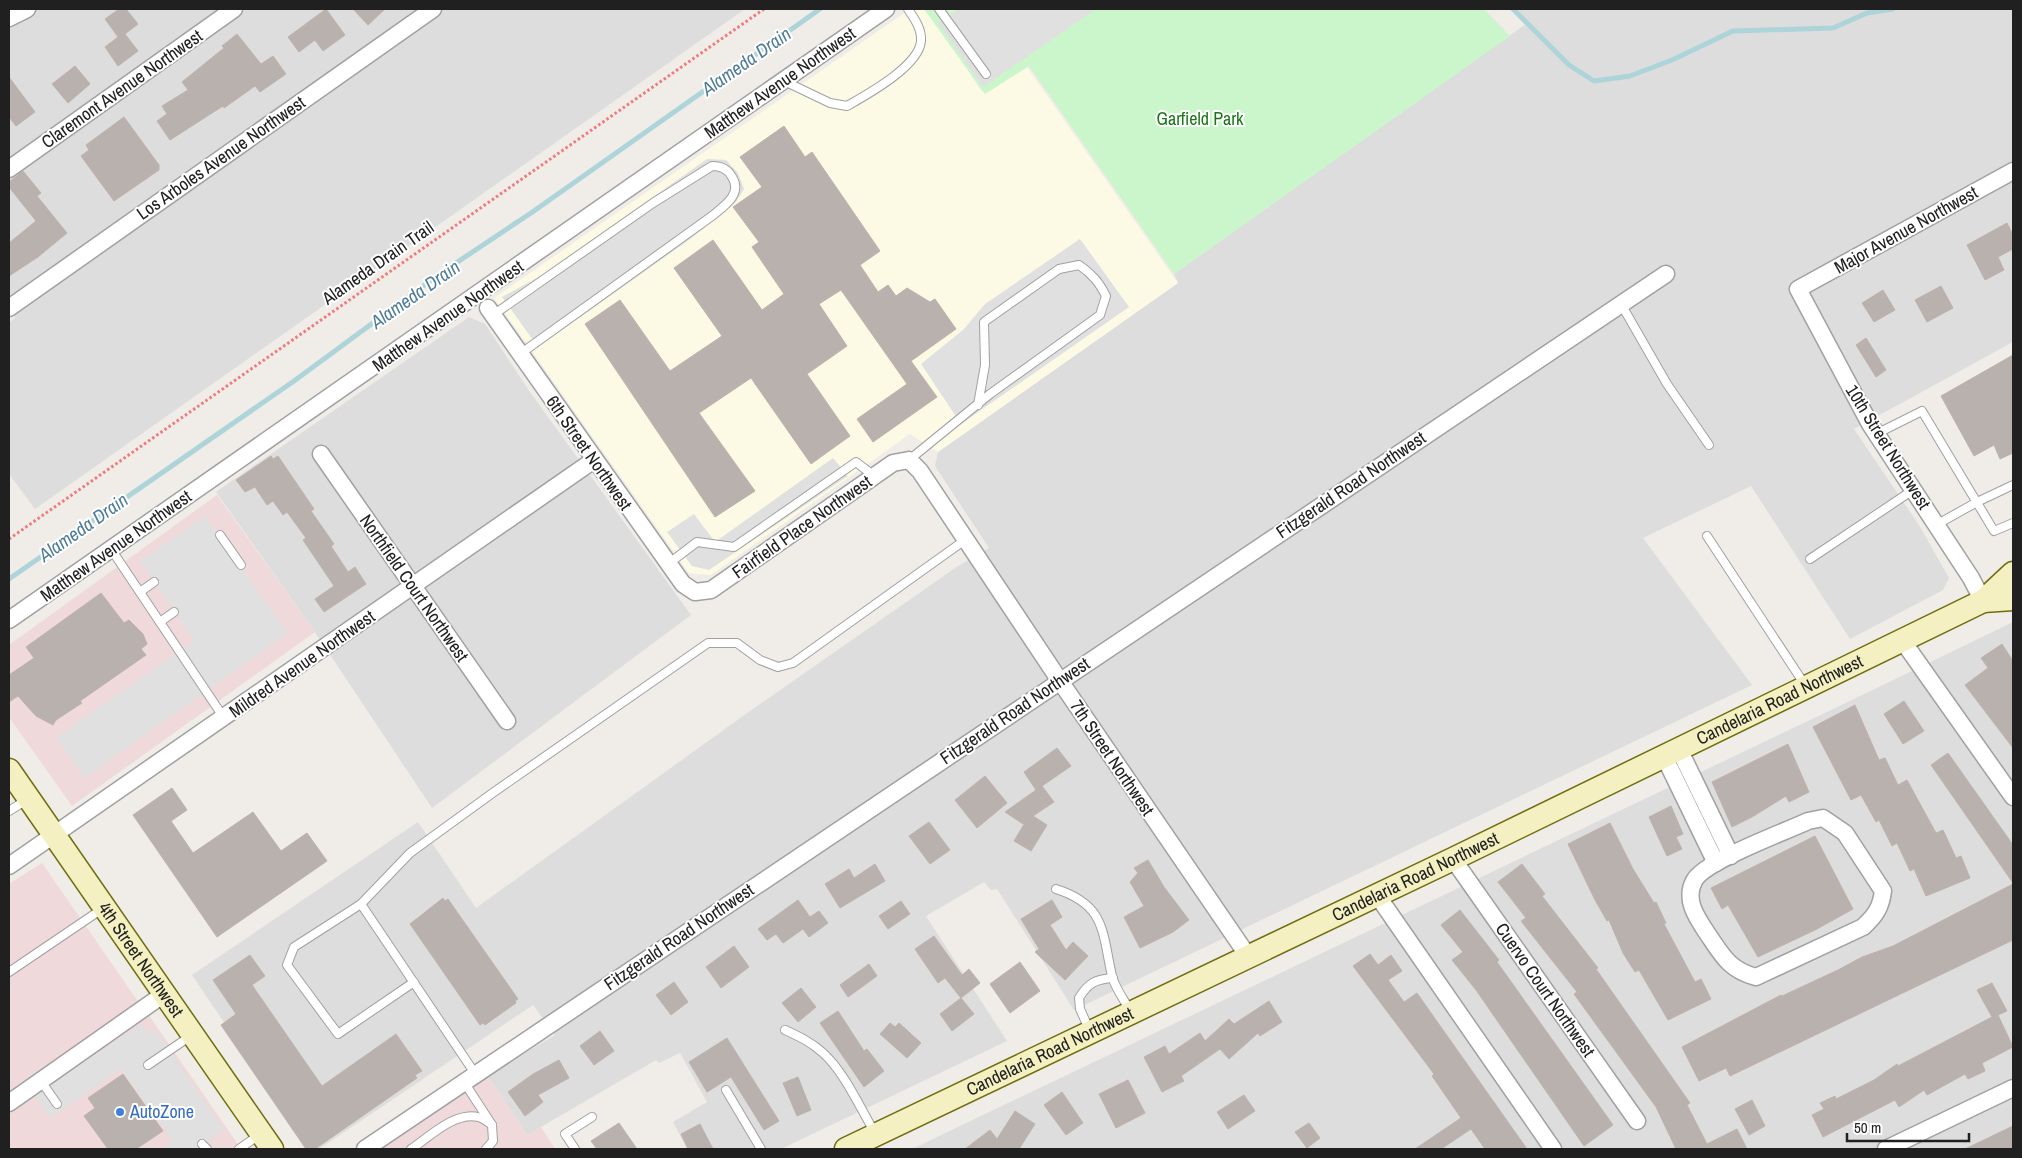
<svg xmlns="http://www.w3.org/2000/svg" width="2022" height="1158" font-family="'Archivo Narrow',sans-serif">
<rect width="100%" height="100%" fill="#f0ece8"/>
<g fill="#dedddd">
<path d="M9 9H745L35 509 9 474V323L15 318 9 308Z"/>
<path d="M1512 9H2013V342L1854 429 1919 525 1949 578 1943 590 1850 639 1751 486 1643 538 1752 685 1074 1010 997 889 991 890 984 882 926 916 1007 1041 781 1149H687L673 1122 707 1102 680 1053 659 1063 656 1060 527 1135 487 1075 555 1035 533 1005 319 1149H310L192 975 418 822 476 908 743 716 958 566 989 548 935 466 938 452 1178 283 1174 274 1526 24Z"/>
<path d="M469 317 485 324 530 392 691 615 432 808 315 632 216 492Z"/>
<path d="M2013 622V1149H912L1879 687Z"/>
</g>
<g fill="#efd9db">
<path d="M217 495 315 632 72 806 9 717V645Z"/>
<path d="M42 863 139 1003 9 1094V884Z"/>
<path d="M148 1014 241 1149H9V1113Z"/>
<path d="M487 1075 527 1135 541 1127 555 1149H380Z"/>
</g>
<path fill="#fcf9e4" d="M910 9H927L982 92 1025 64 1178 283 938 452 910 434 711 575 689 573 494 298Z"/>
<path fill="#cbf5ca" d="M924 9H948L951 12 956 9H1484L1510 36 1174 274 1029 66 985 94Z"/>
<g fill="#e0e0e0">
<path d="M959 9H1096L983 87 938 23Z"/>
<path d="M707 159 726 160 738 173 744 189 736 202 689 240 538 347 502 297 544 274Z"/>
<path d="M1080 239 1129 307 961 424 921 364 963 330 985 304Z"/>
<path d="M833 458 848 476 709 570 692 566 667 532 694 514 715 542Z"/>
<path d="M205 516 288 633 84 778 57 737 194 641 140 561Z"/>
<path d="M141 1024 149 1033 155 1029 224 1130 212 1137 205 1149H161L172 1140 121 1069 51 1118 34 1096Z"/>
</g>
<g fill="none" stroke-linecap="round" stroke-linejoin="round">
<g stroke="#add4d9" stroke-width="5">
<path d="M1513 9 1569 65 1594 81 1630 76 1672 60 1733 31 1833 28 1867 13 1893 9"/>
<path d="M9 579 294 381 438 275 531 213 820 9"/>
</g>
</g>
<g fill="#b9b1ad" stroke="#c0b2ab">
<path d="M119 9H126L138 24 125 34 138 51 118 66 105 47 118 37 105 19Z"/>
<path d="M326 9 345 35 323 51 315 40 299 52 288 37Z"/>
<path d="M353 9H385L368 25Z"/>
<path d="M237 34 261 64 273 56 286 74 260 92 255 86 224 108 223 106 170 140 157 121 167 114 162 106 188 90 182 82 224 48 222 46Z"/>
<path d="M75 66 90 84 68 103 52 84Z"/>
<path d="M9 77 35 112 16 126 9 117Z"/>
<path d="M124 117 159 165V170L114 201 81 156 89 150 86 145Z"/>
<path d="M784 126 805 157 812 152 880 251 860 265 878 292 888 285 896 296 907 288 930 302 935 299 956 329 911 361 937 397 873 442 857 419 907 384 841 290 819 304 847 346 807 374 850 436 811 464 751 378 699 413 755 491 715 517 585 324 620 300 670 371 722 336 674 268 713 240 762 310 784 294 752 247 759 242 733 207 762 187 740 157Z"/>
<path d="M23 171 41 193 37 196 67 233 38 257 9 276V243L36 221 9 187V182Z"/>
<path d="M2007 223 2013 235V249L1998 257 2004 270 1985 280 1967 245Z"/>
<path d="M1941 286 1953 308 1927 322 1915 300Z"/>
<path d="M1883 290 1895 310 1874 322 1862 303Z"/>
<path d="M1866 338 1886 370 1876 377 1856 345Z"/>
<path d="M2013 355V453L2000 459 1994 445 1974 456 1941 396Z"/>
<path d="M271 456 273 459 278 456 314 509 311 511 334 544 331 546 348 572 355 567 366 584 324 612 315 599 334 586 303 540 306 538 287 512 283 515 273 501 267 505 255 487 245 492 236 480Z"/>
<path d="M101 593 124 623 129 620 143 634 147 644 141 649 146 655 80 701 82 703 56 720 53 725 36 716 18 696 9 702V675L34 658 26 647Z"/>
<path d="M2002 644 2013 661V748L1965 685 1988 668 1981 658Z"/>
<path d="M1904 701 1924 731 1903 744 1884 714Z"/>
<path d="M1855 705 1879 760 1885 758 1898 785 1907 780 1936 833 1943 830 1956 858 1961 856 1970 878 1926 896 1914 869 1910 871 1897 843 1892 846 1879 820 1876 822 1861 795 1851 800 1813 727Z"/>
<path d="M1788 744 1809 792 1789 802 1786 796 1752 817 1732 827 1712 782Z"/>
<path d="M1057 748 1071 766 1042 786 1054 802 1033 816 1047 825 1031 851 1014 841 1026 821 1023 824 1005 812 1036 790 1024 772Z"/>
<path d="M1948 753 2013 845V883L1931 765Z"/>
<path d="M985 776 1007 803 977 828 955 800Z"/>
<path d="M172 788 187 810 171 821 193 853 253 812 281 851 307 833 327 861 217 937 133 815Z"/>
<path d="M1671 806 1683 834 1676 837 1682 849 1667 856 1649 817Z"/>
<path d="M929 822 950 850 930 864 909 836Z"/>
<path d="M1610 823 1633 869 1654 903 1656 902 1666 923 1664 924 1695 982 1701 979 1711 999 1668 1020 1639 970 1635 972 1623 953 1609 920 1607 921 1595 900 1568 844Z"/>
<path d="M1815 836 1853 909 1817 929 1758 957 1728 905 1722 909 1711 888Z"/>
<path d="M1148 860 1164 887 1189 920 1173 932 1140 948 1124 917 1144 906 1130 882 1138 873 1134 868Z"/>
<path d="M875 864 885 881 840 908 825 884 849 869 854 878Z"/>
<path d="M1522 864 1545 894 1542 896 1598 968 1596 969 1690 1103 1687 1105 1707 1144 1737 1129 1747 1149H1676L1656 1107 1574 994 1577 992 1521 921 1526 918 1498 882Z"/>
<path d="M2013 884V940L1730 1076 1726 1068 1699 1081 1682 1047 1781 995 1782 996 1838 970 1862 957 1893 946Z"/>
<path d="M443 898 445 901 448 899 518 999 515 1001 516 1003 485 1025 483 1023 480 1025 410 924Z"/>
<path d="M798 900 810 917 819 911 828 923 809 937 803 929 783 943 776 934 767 940 758 929Z"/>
<path d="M1052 900 1062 917 1050 925 1066 950 1073 942 1088 956 1065 980 1035 952 1039 949 1021 919Z"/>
<path d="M901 901 910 914 888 929 879 916Z"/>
<path d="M1460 910 1499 960 1497 962 1613 1125 1584 1146 1476 990 1452 960 1463 952 1441 925Z"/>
<path d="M934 936 962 975 969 969 980 983 961 998 974 1014 952 1031 940 1014 961 998 945 978 938 983 915 949Z"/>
<path d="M734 946 749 967 721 988 706 967Z"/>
<path d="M1370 954 1378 965 1391 955 1402 971 1388 980 1404 1002 1417 993 1527 1149H1485L1471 1129 1441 1149H1415L1461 1118 1432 1076 1434 1074 1353 966Z"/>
<path d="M250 955 265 976 252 985 322 1086 396 1034 422 1071 415 1075 417 1078 315 1149H306L221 1025 236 1014 213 980Z"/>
<path d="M1020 962 1040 991 1010 1013 990 984Z"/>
<path d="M869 964 877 976 848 997 840 985Z"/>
<path d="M674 982 688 1002 671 1015 656 995Z"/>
<path d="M1992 983 2007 1011 1998 1015 2013 1047 1982 1063 1985 1071 1968 1079 1965 1074 1927 1095 1924 1090 1899 1107 1895 1100 1823 1137 1812 1115 1824 1109 1820 1103 1835 1096 1836 1099 1874 1080 1897 1064 1898 1066 1992 1017 1977 990Z"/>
<path d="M801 988 816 1007 798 1022 782 1003Z"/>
<path d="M1269 1001 1282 1022 1260 1036 1258 1033 1229 1059 1220 1049 1181 1076 1184 1081 1162 1092 1144 1057 1165 1046 1169 1054 1200 1033 1205 1041 1229 1019 1234 1024Z"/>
<path d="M838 1011 864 1051 867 1049 884 1071 864 1087 820 1023Z"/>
<path d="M890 1023 895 1027 899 1023 921 1043 907 1058 880 1034Z"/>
<path d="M600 1031 614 1051 594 1065 580 1046Z"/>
<path d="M727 1038 779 1121 764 1130 731 1077 707 1092 689 1062Z"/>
<path d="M559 1060 569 1078 538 1095 543 1102 525 1116 508 1092 533 1074Z"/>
<path d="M123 1074 163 1131 136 1149H108L84 1116 95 1108 88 1098Z"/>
<path d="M798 1077 811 1110 797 1116 783 1083Z"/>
<path d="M1128 1080 1145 1113 1116 1128 1099 1094Z"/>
<path d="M1062 1092 1083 1123 1066 1135 1044 1105Z"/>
<path d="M1244 1095 1255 1111 1228 1129 1217 1112Z"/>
<path d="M1752 1100 1765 1126 1749 1135 1735 1109Z"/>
<path d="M1015 1111 1035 1124 1019 1149H965L990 1130 997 1139Z"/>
<path d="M619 1123 637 1149H597L591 1141Z"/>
<path d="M1309 1123 1320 1138 1307 1148 1295 1132Z"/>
<path d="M700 1124 713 1149H688L681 1134Z"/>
<path d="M2013 1126V1149H1965Z"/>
</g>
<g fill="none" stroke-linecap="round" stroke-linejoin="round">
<defs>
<g id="service">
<path d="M939 9 986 74"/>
<path d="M784 81 830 103 847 106C868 94 919 66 921 41 922 29 914 18 908 9"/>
<path d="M1621 304 1667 384 1709 445"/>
<path d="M493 315 653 203 712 166C721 166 728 169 732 177 743 194 724 206 712 216L520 354"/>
<path d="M1876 434 1922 411 1994 531 2013 523"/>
<path d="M909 460 990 394 1100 315 1106 296C1099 282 1092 274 1079 265L1059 269 984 322 985 365 978 405"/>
<path d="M1936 525 1977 502 2013 485"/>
<path d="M220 535 241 565"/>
<path d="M1707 536 1805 685"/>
<path d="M111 549 224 718"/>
<path d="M1810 559 1913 490"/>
<path d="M668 564 697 542 734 547 856 462 874 476"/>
<path d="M140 592 154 582"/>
<path d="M160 622 174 612"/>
<path d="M9 811 28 799"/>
<path d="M1056 889C1106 905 1102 932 1112 976 1115 988 1124 1000 1130 1010"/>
<path d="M361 904 410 853 494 792 708 643H737L760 660 778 667 793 663 965 540"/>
<path d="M9 972 102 909"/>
<path d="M414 982 338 1034 287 965 294 947 361 904 476 1075"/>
<path d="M1089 1029 1080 1009 1079 998C1088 983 1096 979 1113 978"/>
<path d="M785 1030C798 1036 811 1042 822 1052 844 1071 860 1108 875 1133"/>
<path d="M148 1065 192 1035"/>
<path d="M41 1081 57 1104"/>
<path d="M464 1082 492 1125 493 1141 486 1149"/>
<path d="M726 1090 761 1149"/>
<path d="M202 1144 207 1149"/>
<path d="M239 1149 259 1135"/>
<path d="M411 1149C428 1138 455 1111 478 1117 482 1118 488 1122 492 1125"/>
<path d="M575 1149 565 1134 592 1117"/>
</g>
<g id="minor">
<path d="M9 18 27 9"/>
<path d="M9 169 234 9"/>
<path d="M9 308 433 9"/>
<path d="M488 308 683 584 695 592 711 590 893 463 909 460 920 471 1060 681 1248 956"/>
<path d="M321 454 507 721"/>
<path d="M1983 601 1971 578 1870 424 1798 289 2013 171"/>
<path d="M9 620 886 9"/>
<path d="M1902 640 2013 797"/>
<path d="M1679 749 1731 856"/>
<path d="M1664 756 1716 863"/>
<path d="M1823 818 1845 833 1883 891C1881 907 1876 915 1863 927L1756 977C1729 970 1722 955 1707 933 1697 918 1684 900 1694 881 1704 861 1785 832 1808 821Z"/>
<path d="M1453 859 1637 1121"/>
<path d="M9 866 594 460"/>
<path d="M1377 895 1553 1149"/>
<path d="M9 1103 164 994"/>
<path d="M365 1149 1666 274"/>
<path d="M1886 1149 2013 1088"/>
</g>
<g id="secondary">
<path d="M1983 601 2013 599"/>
<path id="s1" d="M9 770 272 1149"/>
<path id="s2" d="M846 1149 1453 859 1983 601 2013 573"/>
</g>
</defs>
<use href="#service" stroke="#a1a1a1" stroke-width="10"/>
<use href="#minor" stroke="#a1a1a1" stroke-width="19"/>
<use href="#secondary" stroke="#6f6e10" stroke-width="25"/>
<path stroke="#ed7c7e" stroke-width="3" stroke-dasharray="2.5 2.5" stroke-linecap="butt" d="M9 539 764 9"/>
<use href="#service" stroke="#fff" stroke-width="8"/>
<use href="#minor" stroke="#fff" stroke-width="16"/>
<use href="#secondary" stroke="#f4f0c2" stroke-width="22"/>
</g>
<circle fill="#3f7fe0" stroke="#fff" stroke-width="2" cx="120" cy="1112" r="5"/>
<g text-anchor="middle" stroke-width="4" stroke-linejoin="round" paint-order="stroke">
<g font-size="18" fill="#202020" stroke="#fff">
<text transform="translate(780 83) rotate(-35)" y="6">Matthew Avenue Northwest</text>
<text transform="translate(122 89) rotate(-35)" y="6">Claremont Avenue Northwest</text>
<text transform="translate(221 158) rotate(-35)" y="6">Los Arboles Avenue Northwest</text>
<text transform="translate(1906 230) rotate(-29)" y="6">Major Avenue Northwest</text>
<text transform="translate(378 263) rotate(-35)" y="6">Alameda Drain Trail</text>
<text transform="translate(448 316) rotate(-35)" y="6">Matthew Avenue Northwest</text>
<text transform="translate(1888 447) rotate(58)" y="6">10th Street Northwest</text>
<text transform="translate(589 453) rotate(55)" y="6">6th Street Northwest</text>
<text transform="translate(1351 485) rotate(-34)" y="6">Fitzgerald Road Northwest</text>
<text transform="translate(802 527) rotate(-35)" y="6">Fairfield Place Northwest</text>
<text transform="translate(116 546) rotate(-35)" y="6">Matthew Avenue Northwest</text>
<text transform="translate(414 588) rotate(55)" y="6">Northfield Court Northwest</text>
<text transform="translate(302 664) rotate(-35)" y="6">Mildred Avenue Northwest</text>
<text dy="6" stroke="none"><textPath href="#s2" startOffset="1036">Candelaria Road Northwest</textPath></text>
<text transform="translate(1015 711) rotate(-34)" y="6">Fitzgerald Road Northwest</text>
<text transform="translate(1112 758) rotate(56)" y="6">7th Street Northwest</text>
<text dy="6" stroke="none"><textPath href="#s2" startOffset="631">Candelaria Road Northwest</textPath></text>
<text transform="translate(679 937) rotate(-34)" y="6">Fitzgerald Road Northwest</text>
<text dy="6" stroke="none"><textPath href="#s1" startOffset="231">4th Street Northwest</textPath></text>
<text transform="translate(1545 990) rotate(55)" y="6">Cuervo Court Northwest</text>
<text dy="6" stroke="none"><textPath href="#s2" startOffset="226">Candelaria Road Northwest</textPath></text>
</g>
<g font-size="18" fill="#1a7617" stroke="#fff">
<text x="1200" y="125">Garfield Park</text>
</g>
<g font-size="18" fill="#366cbe" stroke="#fff" text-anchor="start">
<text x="130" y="1118">AutoZone</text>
</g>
<g font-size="19" font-style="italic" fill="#4e7c98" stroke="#fff">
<text transform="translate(746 61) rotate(-35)" y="7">Alameda Drain</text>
<text transform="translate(415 294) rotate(-35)" y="7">Alameda Drain</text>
<text transform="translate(83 527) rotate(-35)" y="7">Alameda Drain</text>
</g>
</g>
<rect width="2022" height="1158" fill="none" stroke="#202020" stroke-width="20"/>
<path d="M1847 1133v8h122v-8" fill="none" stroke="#202020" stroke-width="2.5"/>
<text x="1854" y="1133" font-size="15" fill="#202020" stroke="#ffffff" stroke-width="4" paint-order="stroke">50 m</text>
</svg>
